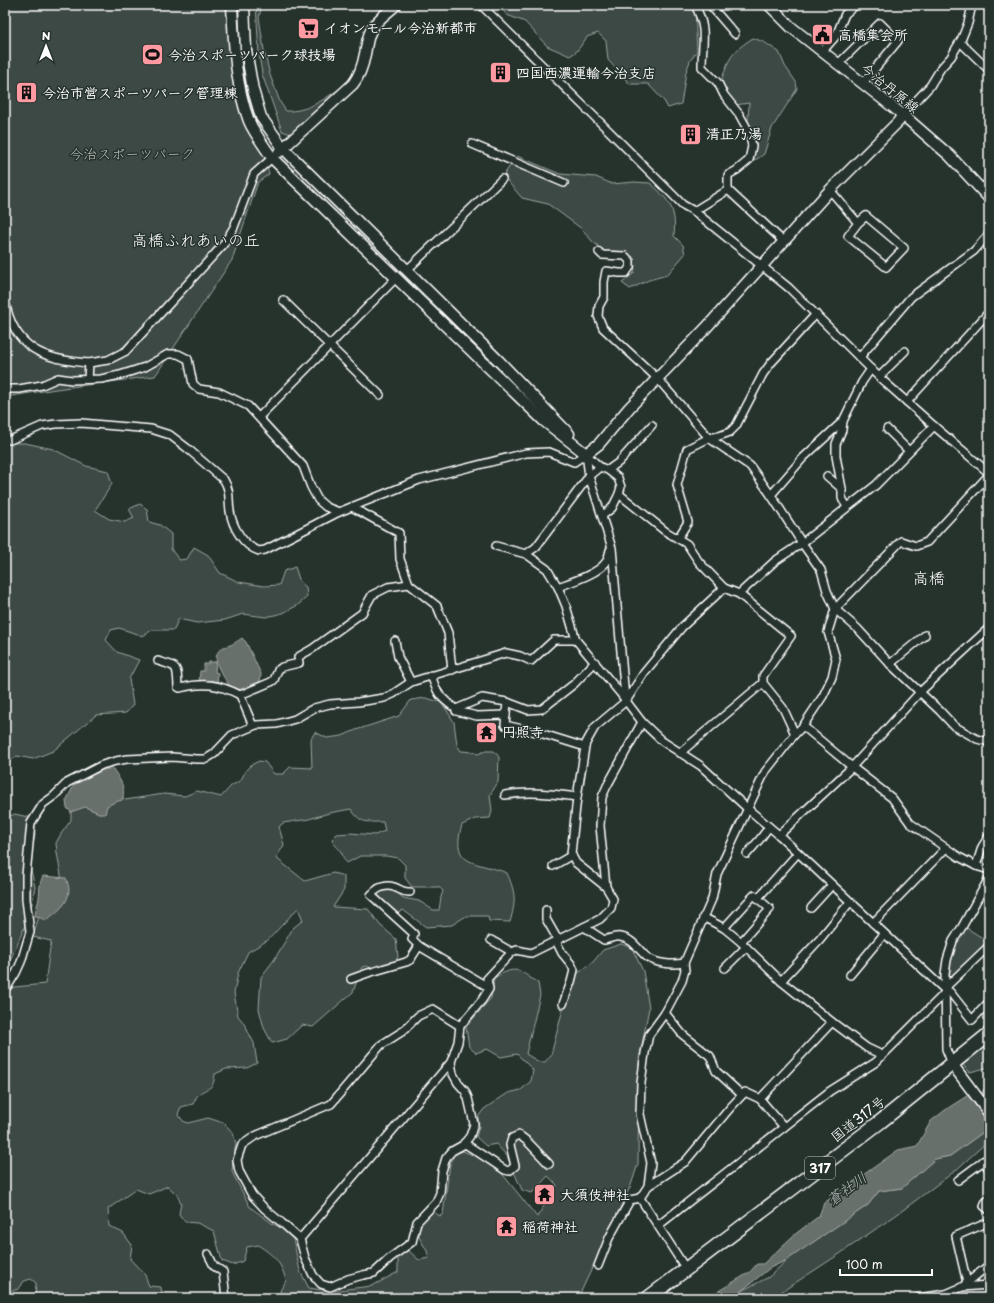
<svg xmlns="http://www.w3.org/2000/svg" width="994" height="1303" font-family="'Playpen Sans','Klee One',sans-serif">
<rect width="100%" height="100%" fill="#26332d"/>
<filter id="ink" filterUnits="userSpaceOnUse"><feTurbulence type="fractalNoise" baseFrequency=".025" numOctaves="2"/><feDisplacementMap in="SourceGraphic" scale="8" xChannelSelector="R" yChannelSelector="G"/><feConvolveMatrix kernelMatrix="1 2 1 2 8 2 1 2 1" color-interpolation-filters="sRGB"/></filter>
<g filter="url(#ink)">
<g fill="#3e4944" stroke="#9ea4a2">
<path d="M5 5H226L269 174 258 182 232 260 155 376 56 389 5 397Z"/>
<path d="M256 5H262L259 17 264 50 270 75 280 102 286 111C307 112 322 100 338 90H344L294 135 282 131 262 74 259 54Z"/>
<path d="M498 5H673L676 8 695 9 697 51 690 61 686 72 681 104 668 108 664 101 648 84H630L608 60 606 41 598 33 587 37 577 51 570 56 547 46 525 22 507 15Z"/>
<path d="M753 38 764 42 779 52 785 66 796 82 797 89 772 128 764 154 754 161C755 146 749 134 748 119 748 114 749 109 749 103L735 105C730 98 722 89 722 80 722 77 724 73 725 71 729 55 740 46 753 38Z"/>
<path d="M517 156 560 174 596 177 612 184 634 182 650 183C657 189 667 198 671 207 675 216 675 227 674 236L683 245 685 254 667 275 649 280 630 289 622 283 634 273 635 266 632 257 619 253 604 251 592 241 582 229 548 204 522 198 503 176Z"/>
<path d="M5 443H25L53 449 86 466 108 471 112 484 95 510 109 519 125 522 134 518 129 509 140 504 147 509 149 522 160 525 171 534V549L179 560 187 559 194 547 208 555 220 573 239 582 264 586 279 585 284 571 295 567 300 582 306 587 307 597 298 605 283 613 266 617 243 614 225 620 197 623 178 619 174 630H152L143 636 119 628 111 630 106 640 117 652 139 660 129 679 133 705 126 713 96 715 53 751 33 759 17 756 5 765Z"/>
<path d="M426 698 440 702 446 709 454 722 457 745 461 751 473 752 478 754 485 751H494L499 757 498 782 490 795 492 811 490 818 475 819 462 825C449 868 478 861 507 873 516 894 516 901 510 922L489 921 488 916H466L452 925 426 927 403 910 394 916 373 896 385 888 394 890 403 898 419 901 433 910H439L441 897 443 891 439 887H412L405 878V865L398 858 386 856H360L347 863C342 858 344 857 341 852 338 846 334 846 332 839L337 834 350 833 375 835 385 831 383 822C366 822 361 824 351 809L329 813 309 819 283 823 279 827 284 845 276 858 305 881 333 873 344 876V890L333 907 368 909 380 925 396 939 398 957 394 964 374 970 367 966 362 967 353 992 313 1027 302 1025 287 1039 272 1043 264 1028 259 1009 261 977 274 960 293 928 303 920 298 908 268 940 248 952 238 973 234 993 238 1016 243 1022 254 1043 257 1063 247 1068 226 1069 215 1074C213 1092 209 1085 198 1095 196 1097 195 1101 193 1104L181 1107 178 1114 183 1121 188 1123 208 1118 224 1123 233 1133 236 1144 233 1159 232 1172 250 1207 273 1224 284 1229 293 1239 300 1271 309 1288 330 1291 372 1286 398 1272V1256L404 1251H409L419 1260 429 1258 427 1251 419 1237V1222L432 1211 440 1216 443 1214 450 1164 454 1154 463 1151 475 1156 488 1159 500 1171 537 1217 557 1185 548 1176 532 1193 522 1190 507 1156 496 1144 486 1146 476 1137 479 1127 478 1117 484 1109 508 1093 521 1090 531 1081 533 1070 517 1054 501 1057 487 1049 476 1053 469 1047 466 1027 491 998 494 978C517 965 517 969 538 983L540 995 526 1054 539 1062H545L551 1055 565 1001 577 974 593 962 603 950 621 944 632 948 643 971 649 1008 639 1060 638 1164 631 1185 578 1298H278L281 1289 286 1281C281 1261 274 1256 258 1245L247 1247 243 1261 233 1265 222 1261 214 1231 197 1223 185 1222 179 1214 181 1203 177 1195 168 1186 149 1194 136 1189 108 1209 109 1226 123 1233 132 1245 130 1259 145 1275 149 1286 161 1287 162 1298H35L36 1283 31 1279 24 1281 19 1289 11 1291 5 1298V988L45 984 51 941 33 937 39 916 63 886 57 853 56 843 61 834 71 820V805L121 795 125 800 164 794 185 796 197 791 221 797 231 786 241 780 246 770 251 765 259 761 265 762 274 774H283L290 767 312 768 311 739 315 732 327 738 342 736 356 730 399 716 411 700Z"/>
<path d="M15 814 32 818 35 835 29 862 35 887 30 914 9 963 5 965V818Z"/>
<path d="M965 927 989 942 948 983V975L954 941Z"/>
<path d="M989 1041V1067L970 1072 963 1065Z"/>
<path d="M989 1128V1140L955 1171 899 1213 841 1253 772 1298H734L741 1291 769 1277 787 1260 798 1252 868 1205 879 1191 902 1188 935 1159 950 1156Z"/>
</g>
<g fill="#67706c" stroke="#a4a9a7">
<path d="M242 638 246 642 261 674 260 681C251 689 242 691 231 688 225 678 207 658 222 648 225 646 224 647 228 646 233 644 238 641 242 638Z"/>
<path d="M209 662H216L215 672 218 673 217 684 199 682 200 671H204V664H208Z"/>
<path d="M104 769H113C119 778 127 788 122 800L115 802 107 806 105 814H101L85 807 71 812 67 808 66 801 75 783Z"/>
<path d="M43 876 66 878C67 881 69 886 69 890 69 904 56 913 46 920L35 916C35 909 38 905 39 898 40 888 39 884 43 876Z"/>
<path d="M989 1083V1128L950 1156 935 1159 902 1188 879 1191 868 1205 787 1260 770 1268 741 1291 728 1298H707L750 1272 757 1264H763L794 1235 819 1216 824 1203 898 1150 917 1146 931 1121 948 1108 970 1094 976 1100Z"/>
</g>
<g fill="none" stroke-linecap="round" stroke-linejoin="round">
<defs>
<g id="street">
<path d="M481 5 609 131 683 205 694 211 789 288 879 377 934 426 989 473"/>
<path d="M710 5 735 34"/>
<path d="M960 42 989 70"/>
<path d="M822 52 836 36 845 14 856 5"/>
<path d="M838 64 880 23 898 41 863 83"/>
<path d="M903 115 930 86 941 68 951 57 962 38 968 23 972 5"/>
<path d="M472 144 564 183"/>
<path d="M728 190 784 242"/>
<path d="M830 190 858 223 866 216 904 248 886 267 848 236 858 223"/>
<path d="M982 190 989 181"/>
<path d="M694 211 728 190V175L737 170 749 160 752 146 749 132 739 114 724 95 718 83 702 67C702 41 708 30 695 5"/>
<path d="M599 252 602 255 625 256 630 261V267L626 273H619L606 271 604 282V297L599 306 598 316 603 328 657 378 709 438 750 466 771 495 802 543 821 570 827 591 835 609 858 629 890 664 940 711 954 726 977 739 989 742"/>
<path d="M407 270 502 179"/>
<path d="M283 300 380 395"/>
<path d="M5 301C14 349 44 360 89 363"/>
<path d="M860 357 911 297 974 251 989 234"/>
<path d="M879 377 905 351"/>
<path d="M88 379 89 363 108 360 126 351 223 245 234 227 254 174 272 158"/>
<path d="M5 389H19L42 385 58 378 72 380 101 379 120 375 145 367 168 354H178L188 359 193 384 199 389 219 392 248 406 303 466 311 487 318 500 326 507 339 512 419 480 526 453 549 452 574 462 586 454"/>
<path d="M907 402 989 312"/>
<path d="M259 417 396 278"/>
<path d="M843 421 842 430 836 444V456L842 489V498L847 507"/>
<path d="M887 429 909 451"/>
<path d="M10 440 42 426 56 424 81 423 151 429 170 435 187 448 224 480C231 492 228 499 230 511 232 526 243 546 259 551L265 550 339 512"/>
<path d="M586 454 589 476 612 548 625 698"/>
<path d="M586 454 600 467 608 470 618 478 621 487 619 494"/>
<path d="M600 467 589 476 536 547 526 554 547 569 558 587 566 606 576 640 620 693 642 722 662 741 701 766 748 809 779 835 946 991 950 992 972 1020 989 1002"/>
<path d="M608 470 619 462 652 425"/>
<path d="M827 476 842 489"/>
<path d="M771 495 803 458 843 421 862 382 871 369"/>
<path d="M352 507 399 533 400 559 409 584 437 606 448 633 452 670"/>
<path d="M602 516 612 508 619 494 665 531 687 544 699 562 724 588"/>
<path d="M678 538 688 522 677 485 687 449 709 438 719 436 730 432 736 426 763 374 771 363 816 314"/>
<path d="M496 546 526 554"/>
<path d="M558 587C571 582 598 574 606 562 608 559 609 554 610 550"/>
<path d="M739 594 791 636 763 676V683L783 708 795 734"/>
<path d="M395 641 398 657 411 682"/>
<path d="M158 661C178 667 177 665 178 687L180 688C203 682 219 684 240 695"/>
<path d="M890 664 925 635"/>
<path d="M431 675C437 693 439 697 456 709V711L477 716 506 715"/>
<path d="M507 702 528 710 542 709 574 684 595 662"/>
<path d="M456 709 482 698 507 702 505 725 540 733 585 747"/>
<path d="M253 726 240 695 271 682 274 680 278 670 282 667 299 663 298 657 312 649 362 613 372 595 388 587 409 584"/>
<path d="M803 726 852 767 892 798 910 823 959 857 976 866 982 847 989 836"/>
<path d="M680 753 763 683"/>
<path d="M505 795C530 791 552 794 577 797"/>
<path d="M779 835 852 767 920 692 989 628"/>
<path d="M747 854 760 839 769 827"/>
<path d="M553 866 572 855"/>
<path d="M976 866 989 870"/>
<path d="M606 887 600 826 602 797 607 786 642 722"/>
<path d="M410 892C403 893 400 889 394 887 385 884 377 888 371 895L414 934 412 939 419 946 488 987"/>
<path d="M758 898 798 853"/>
<path d="M811 908 832 885"/>
<path d="M546 910V919L558 940"/>
<path d="M703 917 724 928 741 942 781 981 832 1022 867 1048 882 1055"/>
<path d="M873 923 946 848"/>
<path d="M584 927 604 940C609 939 615 936 620 937 633 938 639 951 647 957 657 964 672 965 684 963L712 899 717 874 765 772 795 734 803 726 823 696 832 677 836 659 828 632 835 609 901 541 916 546 927 542 989 475"/>
<path d="M724 928 754 895 770 909 741 942"/>
<path d="M491 940 512 952"/>
<path d="M556 941 562 953 571 964 574 970 571 982 563 1004"/>
<path d="M725 968 746 947"/>
<path d="M850 975 884 934"/>
<path d="M351 979 368 973 406 962 410 960 419 946"/>
<path d="M781 981 820 939 850 902"/>
<path d="M8 986 16 973 21 962 30 932 26 899V875L31 823 43 804 54 796 67 783 102 765 116 761 127 759 172 757 196 759H206L214 754 232 735 256 725 277 724 295 719 314 708 330 704 358 702 384 698 393 694 411 682 506 653 520 656 531 661 554 640H576"/>
<path d="M665 1013 683 1035 710 1056 716 1071 742 1095"/>
<path d="M451 1062 453 1074 458 1083 465 1091 468 1098 474 1124 470 1136 463 1145 452 1151 446 1158 442 1171 440 1193 436 1202 417 1222 412 1242 390 1258 374 1273 363 1275 348 1279 330 1287 321 1284 313 1275 305 1258 300 1239 282 1223 265 1209 252 1195 239 1171 237 1160 242 1145 255 1136 331 1104 381 1045 403 1031 418 1016 433 1009 460 1026"/>
<path d="M952 1064 946 1049 945 974 947 960 953 941 962 927 989 878"/>
<path d="M760 1099 832 1022"/>
<path d="M464 1143 505 1170 509 1171 515 1166 510 1145 512 1138 519 1135 527 1141 549 1164"/>
<path d="M983 1161 989 1169"/>
<path d="M958 1180 989 1157"/>
<path d="M648 1186 651 1163 640 1114 641 1083 645 1053 649 1035 665 1013 682 981 685 970 684 963"/>
<path d="M989 1199 985 1203 984 1206 989 1210"/>
<path d="M659 1225 830 1091 876 1062 941 997 946 991 948 985 989 946"/>
<path d="M300 1239 451 1062 458 1042 460 1026 482 1000 489 989 487 979 512 952 517 950 531 953 600 919 611 908 613 899 606 887 576 863 571 854 577 797 585 747 586 743 595 727 626 701 644 673 682 627 724 588 739 594 775 561 802 543 876 485 934 426"/>
<path d="M208 1254 214 1266 223 1272 226 1298"/>
<path d="M598 1266 609 1238 630 1200 640 1198"/>
<path d="M686 1269 640 1198 648 1186 685 1162 730 1108 745 1092 760 1099 784 1127"/>
<path d="M967 1283 956 1236 989 1222"/>
<path d="M962 1287 989 1285"/>
<path d="M918 1298 946 1294"/>
<path d="M941 1298 946 1294 962 1287 989 1265"/>
</g>
<g id="secondary">
<path d="M232 5C234 44 235 84 249 121 254 133 265 147 272 158L544 421 586 454"/>
<path d="M244 5 246 50 253 90 261 117 283 148 499 361 569 434"/>
<path d="M769 5 791 27 903 115 950 156 989 198"/>
<path d="M279 152 353 84C360 75 363 65 365 54 367 45 367 35 373 27 379 18 388 12 396 5"/>
<path d="M586 454 599 444 629 408 706 328 830 190 898 122 903 115"/>
<path d="M952 1064 989 1113"/>
</g>
<path id="highway" d="M648 1298 880 1122 989 1034"/>
</defs>
<use href="#street" stroke="#fff" stroke-width="10"/>
<use href="#secondary" stroke="#fff" stroke-width="13"/>
<use href="#highway" stroke="#fff" stroke-width="16"/>
<use href="#street" stroke="#26332d" stroke-width="7"/>
<use href="#secondary" stroke="#26332d" stroke-width="10"/>
<use href="#highway" stroke="#26332d" stroke-width="13"/>
</g>
</g>
<defs>
<symbol id="supermarket-square" viewBox="-11 -11 22 22"><rect x="-9" y="-9" width="18" height="18" rx="4" fill="#ff9aa2" stroke="#26332d"/><path d="M-6-5.5h2.5l.6 2H6L4.5 2H-2.5L-4.4-4H-6ZM-1.5 3.2a1.3 1.3 0 1 0 .1 0ZM3 3.2a1.3 1.3 0 1 0 .1 0Z" fill="#111"/></symbol>
<symbol id="civic-square" viewBox="-11 -11 22 22"><rect x="-9" y="-9" width="18" height="18" rx="4" fill="#ff9aa2" stroke="#26332d"/><path d="M-.6-6.5H3V-4.5H.6V-3L4-1V1h2V6H-6V1h2V-1L-.6-3ZM-1.2 2.5V6h2.4V2.5Z" fill="#111"/></symbol>
<symbol id="stadium-square" viewBox="-11 -11 22 22"><rect x="-9" y="-9" width="18" height="18" rx="4" fill="#ff9aa2" stroke="#26332d"/><path d="M0-5a6.5 5 0 1 0 0 10a6.5 5 0 1 0 0-10ZM-3.5-1.8h7v3.6h-7Z" fill="#111"/></symbol>
<symbol id="building-square" viewBox="-11 -11 22 22"><rect x="-9" y="-9" width="18" height="18" rx="4" fill="#ff9aa2" stroke="#26332d"/><path d="M-4-6H4V6H1V3H-1V6H-4ZM-2.5-4.3h1.7v1.8h-1.7ZM.8-4.3h1.7v1.8H.8ZM-2.5-1h1.7V.8h-1.7ZM.8-1h1.7V.8H.8Z" fill="#111"/></symbol>
<symbol id="temple-square" viewBox="-11 -11 22 22"><rect x="-9" y="-9" width="18" height="18" rx="4" fill="#ff9aa2" stroke="#26332d"/><path d="M0-6L5-2H3V0L6.5 2.5H4V6H1.5V3h-3V6H-4V2.5H-6.5L-3 0V-2H-5Z" fill="#111"/></symbol>
</defs>
<g fill-rule="evenodd">
<use href="#supermarket-square" x="296" y="16" width="25" height="25"/>
<use href="#civic-square" x="810" y="22" width="25" height="25"/>
<use href="#stadium-square" x="140" y="42" width="25" height="25"/>
<use href="#building-square" x="488" y="60" width="25" height="25"/>
<use href="#building-square" x="14" y="80" width="25" height="25"/>
<use href="#building-square" x="678" y="122" width="25" height="25"/>
<use href="#temple-square" x="474" y="720" width="25" height="25"/>
<use href="#temple-square" x="532" y="1182" width="25" height="25"/>
<use href="#temple-square" x="494" y="1214" width="25" height="25"/>
</g>
<g text-anchor="middle" stroke-width="3" stroke-linejoin="round" paint-order="stroke">
<rect fill="#26332d" stroke="#bec2c0" stroke-width="1" x="805" y="1157" width="30" height="22" rx="3"/>
<g font-size="13" font-weight="bold" fill="#fff">
<text x="820" y="1173">317</text>
</g>
<g font-size="14" font-weight="bold" fill="#fff" stroke="#26332d" text-anchor="start">
<text x="324" y="33">イオンモール今治新都市</text>
<text x="838" y="40">高橋集会所</text>
<text x="168" y="60">今治スポーツパーク球技場</text>
<text x="516" y="78">四国西濃運輸今治支店</text>
<text x="42" y="98">今治市営スポーツパーク管理棟</text>
<text x="706" y="139">清正乃湯</text>
<text x="502" y="737">円照寺</text>
<text x="560" y="1200">大須伎神社</text>
<text x="522" y="1232">稲荷神社</text>
</g>
<g font-size="14" fill="#fff" stroke="#26332d">
<text transform="translate(890 88) rotate(39)" y="5">今治丹原線</text>
<text transform="translate(858 1119) rotate(-38)" y="5">国道317号</text>
</g>
<g font-size="14" fill="#bbbfbe" stroke="#26332d">
<text x="132" y="159">今治スポーツパーク</text>
</g>
<g font-size="15" font-style="italic" fill="#b3b8b6" stroke="#26332d">
<text transform="translate(847 1189) rotate(-36)" y="5">蒼社川</text>
</g>
<g font-size="16" fill="#fff" stroke="#26332d">
<text x="196" y="246">高橋ふれあいの丘</text>
<text x="929" y="584">高橋</text>
</g>
</g>
<rect width="994" height="1303" fill="none" stroke="#26332d" stroke-width="20"/>
<rect x="10" y="10" width="974" height="1283" fill="none" stroke="#fff" stroke-width="1.5" filter="url(#ink)"/>
<g transform="translate(46 46)" stroke="#26332d" stroke-width="3" paint-order="stroke">
<path d="M0-3L7 15L0 10L-7 15Z" fill="#ffffff"/>
<text y="-6" font-size="11" font-weight="bold" text-anchor="middle" fill="#ffffff">N</text>
</g>
<path d="M840 1269v6h92v-6" fill="none" stroke="#ffffff" stroke-width="2"/>
<text x="846" y="1269" font-size="12" fill="#ffffff" stroke="#26332d" stroke-width="3" paint-order="stroke">100 m</text>
</svg>
